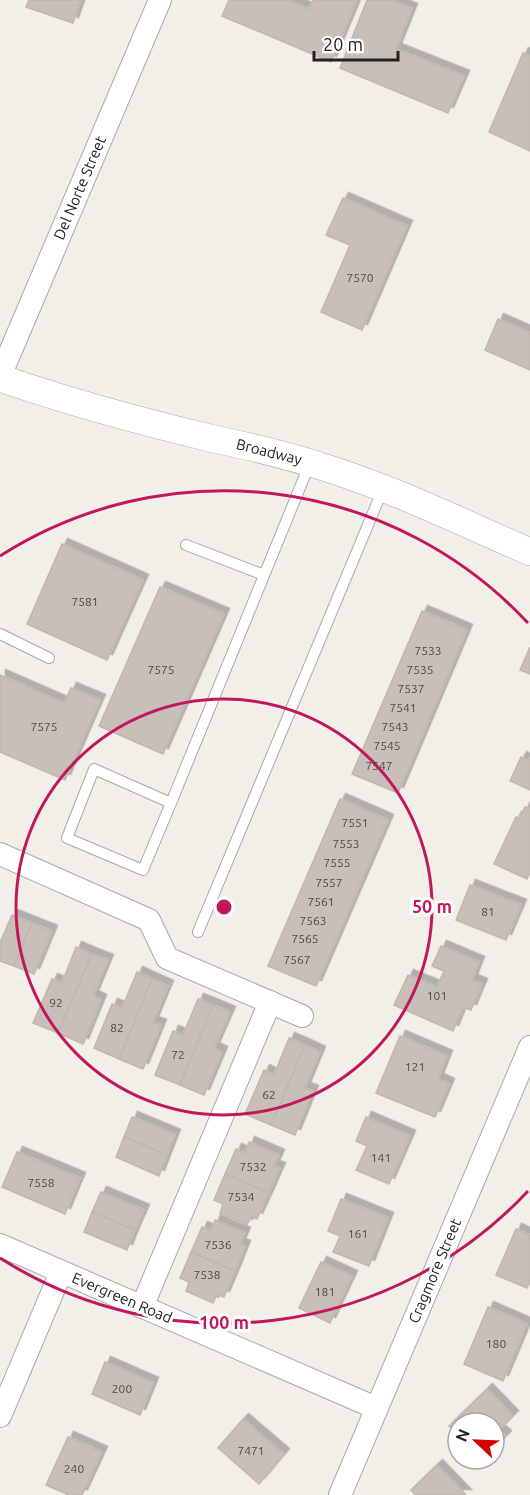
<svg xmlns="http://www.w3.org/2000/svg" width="530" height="1495" font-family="Ubuntu,sans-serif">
<defs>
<filter id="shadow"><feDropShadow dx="5.5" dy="-5.5" stdDeviation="0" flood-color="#0004"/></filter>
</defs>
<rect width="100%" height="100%" fill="#f2efe9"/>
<g fill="#c7bfb8" stroke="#c4b6ab" stroke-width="1.5" filter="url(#shadow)">
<path d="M29 0H81L73 23 26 7Z"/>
<path d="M229 0H288L309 9 313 0H357L331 62 222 16Z"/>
<path d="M367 0H390L412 9 396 49 464 76 448 113 340 68Z"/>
<path d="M523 53 530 56V151L489 132Z"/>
<path d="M343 198 407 226 362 330 321 312 350 245 326 235Z"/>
<path d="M498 319 530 333V370L485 350Z"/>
<path d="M62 544 143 580 107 660 27 624Z"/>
<path d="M160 587 224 614 163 754 99 726Z"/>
<path d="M422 611 467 630 398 793 352 774Z"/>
<path d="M530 647V674L520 670Z"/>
<path d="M0 675 64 703 71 688 100 700 65 780 0 752Z"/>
<path d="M521 757 529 761 530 758V790L510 781Z"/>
<path d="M340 799 388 820 316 986 268 966Z"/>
<path d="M525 807 530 809V872L527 879 494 864 516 817 520 818Z"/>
<path d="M470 885 521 905 506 940 456 920Z"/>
<path d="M12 915 32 923 14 966 0 961V943Z"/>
<path d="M32 923 52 931 34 974 14 966Z"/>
<path d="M441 946 479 962 472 980 482 984 471 1010 463 1007 453 1031 394 1005 408 975 437 987 444 971 432 966Z"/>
<path d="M76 947 92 954 58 1033 33 1023 52 979 62 983Z"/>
<path d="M92 954 108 960 93 996 101 1000 83 1044 58 1033Z"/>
<path d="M137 972 152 979 119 1059 94 1048 112 1004 122 1008Z"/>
<path d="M152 979 168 986 153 1022 161 1025 143 1069 119 1059Z"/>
<path d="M198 999 213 1005 180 1085 155 1075 173 1031 183 1035Z"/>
<path d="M213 1005 230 1012 214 1048 222 1052 204 1095 180 1085Z"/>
<path d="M400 1036 447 1056 438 1079 449 1084 435 1117 376 1093Z"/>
<path d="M289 1038 305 1045 271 1125 245 1114 264 1070 274 1075Z"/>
<path d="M305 1045 320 1052 305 1088 313 1091 295 1135 271 1125Z"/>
<path d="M132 1117 175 1135 167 1155 124 1137Z"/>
<path d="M366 1117 410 1136 389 1184 356 1170 367 1146 356 1141Z"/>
<path d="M124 1137 167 1155 159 1176 116 1157Z"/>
<path d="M249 1142 279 1155 274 1166 280 1168 269 1193 225 1174 236 1149 245 1153Z"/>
<path d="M17 1152 80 1178 65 1214 2 1187Z"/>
<path d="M225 1174 269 1193 257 1219 251 1216 247 1225 220 1213 223 1204 214 1200Z"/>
<path d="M101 1192 144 1210 135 1230 92 1212Z"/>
<path d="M341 1199 388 1218 369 1266 333 1252 340 1236 328 1231Z"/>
<path d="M92 1212 135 1230 127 1250 84 1232Z"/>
<path d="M215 1220 245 1233 240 1244 245 1246 235 1271 191 1252 202 1227 211 1231Z"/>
<path d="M516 1229 530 1235V1282L527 1288 496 1275Z"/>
<path d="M191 1252 235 1271 224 1297 217 1294 213 1303 186 1291 189 1282 180 1278Z"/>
<path d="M321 1262 352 1276 330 1323 299 1308Z"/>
<path d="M488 1307 527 1324 503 1381 464 1364Z"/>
<path d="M105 1362 153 1383 140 1415 92 1394Z"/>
<path d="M487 1389 513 1416 499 1430 506 1436 494 1448V1423H458V1434L449 1426Z"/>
<path d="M243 1419 284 1454 259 1484 218 1448Z"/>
<path d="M68 1437 102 1452 82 1495H69L46 1485Z"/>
<path d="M437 1465 466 1495H416L411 1490Z"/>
</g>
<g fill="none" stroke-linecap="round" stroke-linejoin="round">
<defs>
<g id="service">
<path d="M186 545 264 575"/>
<path d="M0 634 49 658"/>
<path d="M171 803 143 870 67 838 94 769 171 803 310 463"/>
<path d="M198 932 383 489"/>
</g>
<g id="minor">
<path d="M0 376 160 0"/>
<path d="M0 854 149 920 167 958 302 1016"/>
<path d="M0 1245 376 1408"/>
<path d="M142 1307 270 1002"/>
<path d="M0 1416 61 1272"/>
<path d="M340 1495 530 1047"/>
</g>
<path id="tertiary" d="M0 378C69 402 139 421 210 438 247 446 283 454 320 466 392 488 461 522 530 552"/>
</defs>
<use href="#service" stroke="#a9a9a9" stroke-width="12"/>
<use href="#minor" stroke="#a9a9a9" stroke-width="24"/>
<use href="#tertiary" stroke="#a9a9a9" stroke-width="28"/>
<use href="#service" stroke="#fff" stroke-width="10"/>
<use href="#minor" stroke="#fff" stroke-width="22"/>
<use href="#tertiary" stroke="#fff" stroke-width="27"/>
</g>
<g fill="none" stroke="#c2185b" stroke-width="3">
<circle cx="224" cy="907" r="208"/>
<path d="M528 1191A416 416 0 0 1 0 1258M0 556A416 416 0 0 1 528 623"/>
</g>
<g text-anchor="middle" stroke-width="6" stroke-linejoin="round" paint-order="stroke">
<g font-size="12" fill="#4b4948">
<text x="360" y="282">7570</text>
<text x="85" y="606">7581</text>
<text x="428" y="655">7533</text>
<text x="161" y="674">7575</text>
<text x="420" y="674">7535</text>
<text x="411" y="693">7537</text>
<text x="403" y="712">7541</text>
<text x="44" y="731">7575</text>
<text x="395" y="731">7543</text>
<text x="387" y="750">7545</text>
<text x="379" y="770">7547</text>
<text x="355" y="827">7551</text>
<text x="346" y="848">7553</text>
<text x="337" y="867">7555</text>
<text x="329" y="887">7557</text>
<text x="321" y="906">7561</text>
<text x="488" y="916">81</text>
<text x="313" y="925">7563</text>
<text x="305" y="943">7565</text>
<text x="297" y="964">7567</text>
<text x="437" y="1000">101</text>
<text x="56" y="1007">92</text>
<text x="117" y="1032">82</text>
<text x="178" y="1059">72</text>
<text x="415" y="1071">121</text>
<text x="269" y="1099">62</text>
<text x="381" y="1162">141</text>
<text x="253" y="1171">7532</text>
<text x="41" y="1187">7558</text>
<text x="241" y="1201">7534</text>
<text x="358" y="1238">161</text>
<text x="218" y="1249">7536</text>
<text x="207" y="1279">7538</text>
<text x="325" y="1296">181</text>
<text x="496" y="1348">180</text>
<text x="122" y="1393">200</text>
<text x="251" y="1455">7471</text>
<text x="74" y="1473">240</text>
</g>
<g font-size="15" fill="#222" stroke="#fff">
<text transform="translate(80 188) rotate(-67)" y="5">Del Norte Street</text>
<text transform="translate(269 452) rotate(14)" y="5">Broadway</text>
<text transform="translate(435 1271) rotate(-67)" y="5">Cragmore Street</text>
<text transform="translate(122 1298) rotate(23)" y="5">Evergreen Road</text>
</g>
</g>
<circle cx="224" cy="907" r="9" fill="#c2185b" stroke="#fff" stroke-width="3"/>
<g font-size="18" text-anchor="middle" font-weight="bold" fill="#c2185b" stroke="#fff" stroke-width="6" stroke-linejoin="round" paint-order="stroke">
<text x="432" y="913">50 m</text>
<text x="224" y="1329">100 m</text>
</g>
<g transform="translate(476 1441) rotate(293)"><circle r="28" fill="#ffffff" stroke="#a7a7a7" stroke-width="1.5"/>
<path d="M0-4.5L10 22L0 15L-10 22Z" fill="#d40000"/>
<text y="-9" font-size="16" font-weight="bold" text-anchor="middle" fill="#222222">N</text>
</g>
<path d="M314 51v9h84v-9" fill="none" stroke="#222222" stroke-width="3"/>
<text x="323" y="51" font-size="18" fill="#222222" stroke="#ffffff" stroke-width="4.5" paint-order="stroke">20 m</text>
</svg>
